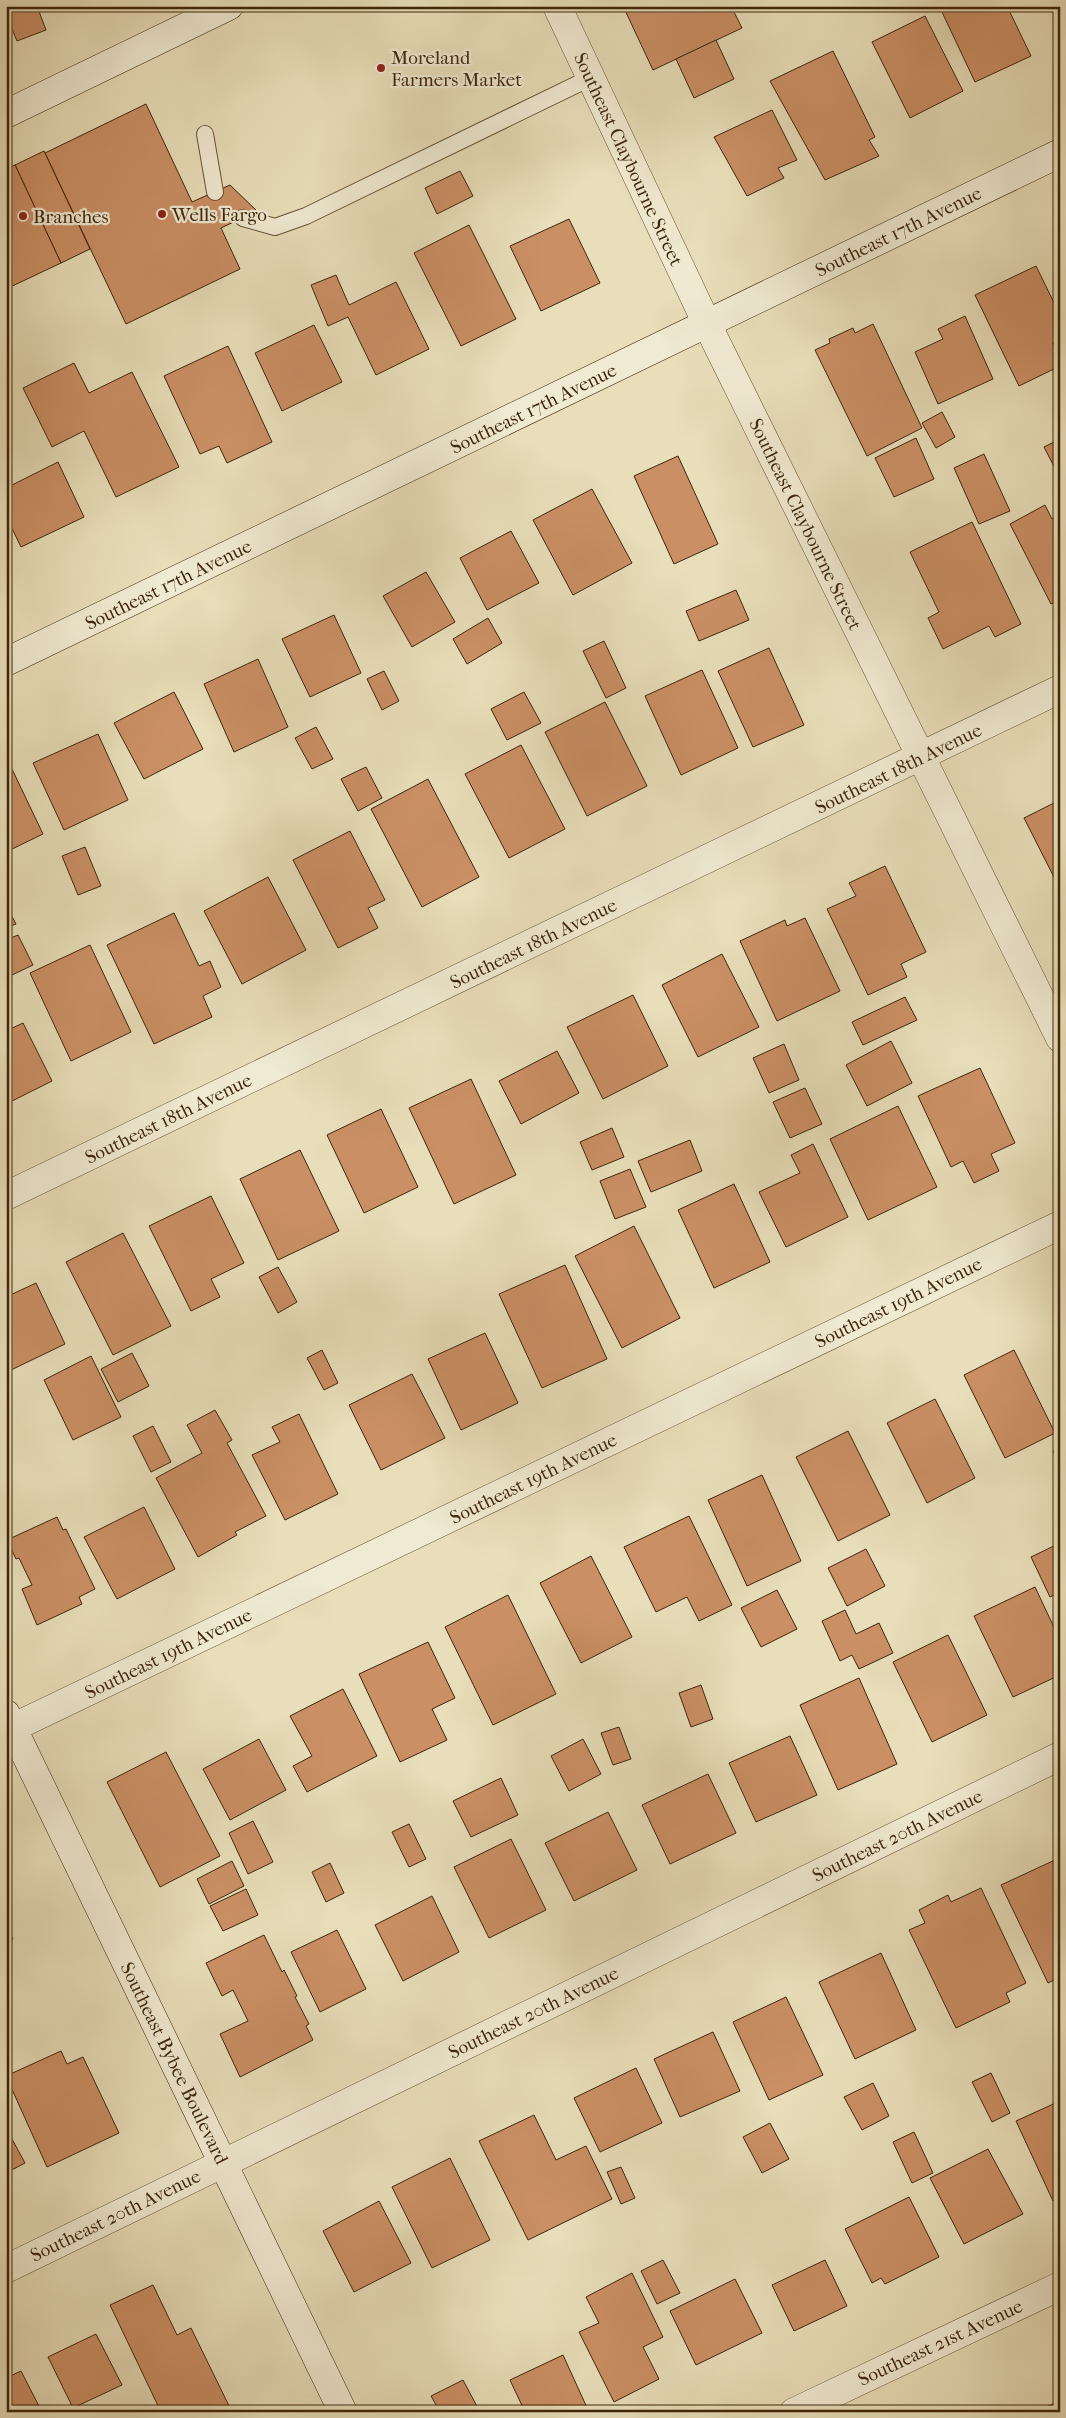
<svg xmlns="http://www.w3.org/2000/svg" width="1066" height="2418" font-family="'IM FELL French Canon',serif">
<rect width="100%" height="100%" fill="#e8deb9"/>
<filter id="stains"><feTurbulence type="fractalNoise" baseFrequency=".004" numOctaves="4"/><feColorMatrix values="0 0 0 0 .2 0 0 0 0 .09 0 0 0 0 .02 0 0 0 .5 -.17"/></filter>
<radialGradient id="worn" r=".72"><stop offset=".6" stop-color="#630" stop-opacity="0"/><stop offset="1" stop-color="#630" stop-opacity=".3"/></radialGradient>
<g fill="#ca8f65" stroke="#3e260b">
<path d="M6 6H37L46 30 17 41 6 14Z"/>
<path d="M623 6H731L742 28 653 70Z"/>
<path d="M954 6H1007L1031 56 975 82 942 12Z"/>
<path d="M925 16 963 91 910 118 872 42Z"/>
<path d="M716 40 734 79 694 98 676 59Z"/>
<path d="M833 51 875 137 869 140 879 156 825 180 770 81Z"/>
<path d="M146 104 192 202 230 185 257 211 221 228 240 269 126 324 45 153Z"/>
<path d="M772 110 797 160 778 168 784 178 747 196 714 137Z"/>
<path d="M44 151 90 249 61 263 15 165Z"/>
<path d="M15 165 61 263 6 289V169Z"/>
<path d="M460 171 473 196 437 214 425 188Z"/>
<path d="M569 219 600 283 541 311 510 246Z"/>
<path d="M469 225 516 319 461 346 414 253Z"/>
<path d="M1036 266 1060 315V339L1053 343 1060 358V366L1019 386 975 295Z"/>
<path d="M336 275 349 305 396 282 429 349 376 375 348 317 328 326 311 285Z"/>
<path d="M965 316 993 379 938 404 915 352 943 339 938 329Z"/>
<path d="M873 324 922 428 867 456 815 350 830 343 829 339 853 328 855 333Z"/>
<path d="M314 325 342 382 282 411 255 353Z"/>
<path d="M228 346 272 442 227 463 219 446 200 454 164 376Z"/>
<path d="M74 363 89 393 132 372 179 467 116 497 84 431 52 447 23 388Z"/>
<path d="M942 412 955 437 936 448 922 423Z"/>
<path d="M916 438 934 479 894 497 875 458Z"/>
<path d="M1060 439V478L1044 447Z"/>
<path d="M984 454 1010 511 979 524 954 468Z"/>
<path d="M678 456 718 544 674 564 634 476Z"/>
<path d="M58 462 84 517 21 547 6 516V488Z"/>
<path d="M592 489 632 563 573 595 533 520Z"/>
<path d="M1045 505 1052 519 1060 515V599L1051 604 1010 524Z"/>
<path d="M972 522 1021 624 995 637 989 626 943 649 928 618 939 612 910 552Z"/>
<path d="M511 531 539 583 487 610 460 558Z"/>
<path d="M426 572 455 622 412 647 383 596Z"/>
<path d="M736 590 749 620 699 641 686 611Z"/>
<path d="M334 615 361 673 310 697 282 639Z"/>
<path d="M488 618 502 643 467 664 453 639Z"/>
<path d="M604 641 626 688 606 698 583 651Z"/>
<path d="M769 648 804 725 753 747 718 671Z"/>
<path d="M258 659 288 727 234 752 204 684Z"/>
<path d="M702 670 738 748 681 775 645 696Z"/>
<path d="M384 671 399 701 382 710 367 679Z"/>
<path d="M174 692 203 749 144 779 114 723Z"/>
<path d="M524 692 541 723 507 740 491 709Z"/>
<path d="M605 702 647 786 587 816 545 732Z"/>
<path d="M316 727 333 759 312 769 295 738Z"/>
<path d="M98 734 128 800 64 830 33 763Z"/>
<path d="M521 745 565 829 509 858 465 774Z"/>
<path d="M366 767 382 798 358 811 341 779Z"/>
<path d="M12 769 43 834 6 852V772Z"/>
<path d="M428 779 479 877 422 907 371 809Z"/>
<path d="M1060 800V889L1024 818Z"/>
<path d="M350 831 385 900 368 908 378 928 338 948 293 860Z"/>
<path d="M85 847 101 886 78 895 62 856Z"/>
<path d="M885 866 926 952 901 964 907 977 868 995 827 909 856 896 849 883Z"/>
<path d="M268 877 306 950 242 984 204 911Z"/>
<path d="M6 905 16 924 6 928Z"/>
<path d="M174 913 199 966 210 961 221 987 203 996 212 1017 154 1044 107 945Z"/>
<path d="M805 918 840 991 777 1021 740 941 785 920 787 926Z"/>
<path d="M18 935 33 965 12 975 6 964V940Z"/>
<path d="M90 945 131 1032 71 1061 30 973Z"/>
<path d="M722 954 759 1027 698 1057 662 985Z"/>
<path d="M633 995 668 1066 603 1099 567 1027Z"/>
<path d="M905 997 917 1020 863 1045 852 1022Z"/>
<path d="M23 1023 52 1081 6 1104V1031Z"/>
<path d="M891 1041 912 1083 867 1106 846 1065Z"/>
<path d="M784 1044 799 1080 769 1093 753 1058Z"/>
<path d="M557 1051 579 1093 521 1124 499 1081Z"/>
<path d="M980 1068 1015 1143 991 1154 999 1171 974 1183 963 1161 951 1167 918 1096Z"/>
<path d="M471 1079 516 1175 454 1204 409 1108Z"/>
<path d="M805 1088 822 1124 790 1138 773 1102Z"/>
<path d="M898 1106 937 1187 868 1220 830 1139Z"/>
<path d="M381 1109 418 1187 364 1213 327 1135Z"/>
<path d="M612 1128 624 1157 592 1170 580 1142Z"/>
<path d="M690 1140 702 1171 651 1192 638 1161Z"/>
<path d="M813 1144 848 1217 786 1247 759 1192 800 1173 791 1155Z"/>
<path d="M300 1150 339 1231 278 1260 240 1179Z"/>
<path d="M630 1169 646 1207 615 1219 600 1181Z"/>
<path d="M734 1184 770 1262 714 1288 678 1210Z"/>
<path d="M211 1196 244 1263 211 1279 220 1297 191 1311 149 1226Z"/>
<path d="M634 1226 680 1318 622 1348 575 1256Z"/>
<path d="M123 1233 171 1326 113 1355 66 1262Z"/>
<path d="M565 1265 607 1359 542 1388 499 1294Z"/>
<path d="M278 1267 297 1302 278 1313 259 1277Z"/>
<path d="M36 1283 65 1344 11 1370 6 1361V1297Z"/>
<path d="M485 1333 518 1403 461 1430 428 1359Z"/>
<path d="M1060 1338V1353L1054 1341Z"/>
<path d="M322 1350 338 1383 324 1390 307 1358Z"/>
<path d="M1014 1350 1055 1433 1005 1458 964 1375Z"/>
<path d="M132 1353 149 1386 118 1402 101 1369Z"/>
<path d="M91 1356 121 1417 73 1440 44 1380Z"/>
<path d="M412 1374 445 1438 381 1470 349 1405Z"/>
<path d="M935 1399 975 1478 927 1503 887 1423Z"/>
<path d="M215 1410 232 1440 227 1443 266 1516 235 1532 237 1535 198 1557 156 1478 202 1453 187 1425Z"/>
<path d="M299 1414 338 1494 285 1520 252 1455 280 1442 272 1427Z"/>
<path d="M153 1426 171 1462 151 1472 133 1436Z"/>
<path d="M848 1431 890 1515 838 1541 796 1457Z"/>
<path d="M1060 1448V1466L1053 1451Z"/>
<path d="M762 1475 801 1561 747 1586 708 1500Z"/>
<path d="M144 1507 175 1569 117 1599 84 1537Z"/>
<path d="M689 1516 732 1605 699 1621 687 1597 656 1612 624 1547Z"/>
<path d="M57 1517 63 1530 66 1529 95 1589 79 1597 82 1604 37 1625 22 1589 32 1585 19 1558 16 1559 7 1540Z"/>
<path d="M1060 1543V1592L1050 1597 1031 1557Z"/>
<path d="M866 1549 885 1586 847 1606 828 1568Z"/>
<path d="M591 1556 632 1637 581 1663 540 1583Z"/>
<path d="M1035 1587 1060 1640V1675L1013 1697 974 1616Z"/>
<path d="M777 1590 797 1629 761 1647 741 1608Z"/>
<path d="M508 1595 556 1694 493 1725 445 1627Z"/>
<path d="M845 1610 856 1634 879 1623 893 1653 859 1669 852 1655 840 1661 822 1621Z"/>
<path d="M948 1635 987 1715 932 1742 893 1662Z"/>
<path d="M428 1642 455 1698 432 1709 447 1740 400 1762 359 1674Z"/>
<path d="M859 1678 897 1764 838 1790 800 1705Z"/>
<path d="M701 1685 713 1719 691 1727 679 1693Z"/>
<path d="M343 1689 377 1756 307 1792 293 1766 312 1756 290 1716Z"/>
<path d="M619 1727 631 1759 613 1765 601 1733Z"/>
<path d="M790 1736 817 1795 756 1822 729 1763Z"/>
<path d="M259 1739 286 1790 230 1820 203 1769Z"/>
<path d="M583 1739 601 1774 569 1791 551 1756Z"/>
<path d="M166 1752 220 1856 160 1887 107 1782Z"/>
<path d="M708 1774 736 1833 670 1864 642 1805Z"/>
<path d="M501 1778 518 1815 471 1837 453 1801Z"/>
<path d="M608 1812 637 1870 574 1901 545 1843Z"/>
<path d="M253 1821 273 1862 248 1874 229 1833Z"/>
<path d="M409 1824 426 1859 409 1867 392 1832Z"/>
<path d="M511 1839 546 1910 489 1938 454 1867Z"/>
<path d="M1057 1859 1060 1866V1977L1048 1983 1001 1885Z"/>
<path d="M232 1861 244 1886 209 1904 197 1879Z"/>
<path d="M330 1863 344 1893 326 1902 312 1872Z"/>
<path d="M981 1888 1026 1983 1006 1993 1010 2002 956 2028 909 1930 925 1923 919 1910 948 1895 951 1902Z"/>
<path d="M246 1889 258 1915 223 1931 210 1906Z"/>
<path d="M432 1896 459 1952 403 1981 375 1925Z"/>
<path d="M6 1924 13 1939 6 1942Z"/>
<path d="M337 1930 366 1989 320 2012 291 1952Z"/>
<path d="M264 1935 282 1972 284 1970 297 1996 295 1997 309 2024 306 2026 313 2040 240 2077 220 2034 248 2021 233 1990 222 1996 206 1963Z"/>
<path d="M881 1953 916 2030 855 2059 819 1982Z"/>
<path d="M786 1997 823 2075 769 2100 733 2022Z"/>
<path d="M713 2032 740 2091 680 2117 654 2059Z"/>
<path d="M61 2051 67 2064 83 2057 119 2133 47 2167 6 2076Z"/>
<path d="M636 2068 662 2123 600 2152 574 2098Z"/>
<path d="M991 2073 1010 2113 992 2122 972 2082Z"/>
<path d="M873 2083 889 2116 862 2130 844 2097Z"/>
<path d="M1060 2101V2198L1053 2201 1016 2121Z"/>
<path d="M534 2115 556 2160 586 2146 612 2199 528 2240 479 2141Z"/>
<path d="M770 2123 789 2159 762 2173 743 2137Z"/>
<path d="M6 2128 25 2163 6 2173Z"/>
<path d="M914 2132 933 2173 912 2183 893 2142Z"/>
<path d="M988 2149 1023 2214 964 2244 930 2178Z"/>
<path d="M450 2158 490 2240 432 2268 392 2187Z"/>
<path d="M621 2167 635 2198 621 2204 607 2172Z"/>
<path d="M909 2197 939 2257 885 2284 881 2278 872 2283 845 2229Z"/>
<path d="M379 2201 411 2263 354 2292 323 2231Z"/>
<path d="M663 2260 680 2293 657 2304 641 2271Z"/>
<path d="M825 2260 847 2306 794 2331 772 2285Z"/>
<path d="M632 2273 663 2337 643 2347 659 2379 614 2402 579 2332 599 2323 586 2297Z"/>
<path d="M735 2279 762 2333 696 2365 670 2311Z"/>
<path d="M153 2285 177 2335 191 2328 232 2412H161L110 2305Z"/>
<path d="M96 2334 122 2385 73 2408 48 2357Z"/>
<path d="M563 2355 589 2412H525L510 2380Z"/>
<path d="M21 2371 42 2412H6V2378Z"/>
<path d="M463 2380 480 2412H455L451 2406 440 2412 431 2396Z"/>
<path d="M1060 2401V2412H1040L1039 2410Z"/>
</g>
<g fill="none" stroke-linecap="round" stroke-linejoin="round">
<defs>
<g id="lane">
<path d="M205 134 215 192"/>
<path d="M243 218 275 227 306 216 590 78"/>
</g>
<g id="street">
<path d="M557 6 707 324 1060 1038"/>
<path d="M6 1196 1060 689"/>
<path d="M6 1731 1060 1225"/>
<path d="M6 2269 1060 1756"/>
<path d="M794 2412 1060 2286"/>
</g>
<g id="secondary">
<path d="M6 114 229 6"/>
<path d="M6 662 1060 153"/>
<path d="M6 1714 343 2412"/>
</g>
</defs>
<use href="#lane" stroke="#685436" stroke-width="18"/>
<use href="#street" stroke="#685436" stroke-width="29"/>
<use href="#secondary" stroke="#3e260b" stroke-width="29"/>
<use href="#lane" stroke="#f0ead2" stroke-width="16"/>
<use href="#street" stroke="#f0ead2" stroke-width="28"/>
<use href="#secondary" stroke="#f0ead2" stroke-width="28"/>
</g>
<g fill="#8f2418" stroke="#f0ead2" stroke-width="2">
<circle cx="381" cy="68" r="5"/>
<circle cx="162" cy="214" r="5"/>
<circle cx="23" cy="216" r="5"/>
</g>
<g text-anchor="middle" stroke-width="4.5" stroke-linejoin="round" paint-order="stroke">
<g font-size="19" fill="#3e260b" stroke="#f0ead2" text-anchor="start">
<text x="391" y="64">Moreland<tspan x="391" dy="22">Farmers Market</tspan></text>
<text x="172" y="221">Wells Fargo</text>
<text x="33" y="223">Branches</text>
</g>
<g font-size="19" fill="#3e260b" stroke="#f0ead2">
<text transform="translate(629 159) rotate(65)" y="7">Southeast Claybourne Street</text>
<text transform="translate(898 231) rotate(-26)" y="7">Southeast 17th Avenue</text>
<text transform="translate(533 408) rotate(-26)" y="7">Southeast 17th Avenue</text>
<text transform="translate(806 524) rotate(64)" y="7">Southeast Claybourne Street</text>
<text transform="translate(168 584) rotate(-26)" y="7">Southeast 17th Avenue</text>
<text transform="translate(898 768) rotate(-26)" y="7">Southeast 18th Avenue</text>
<text transform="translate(533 943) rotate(-26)" y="7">Southeast 18th Avenue</text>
<text transform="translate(168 1118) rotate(-26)" y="7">Southeast 18th Avenue</text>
<text transform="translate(898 1302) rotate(-26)" y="7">Southeast 19th Avenue</text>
<text transform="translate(533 1478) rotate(-26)" y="7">Southeast 19th Avenue</text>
<text transform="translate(168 1653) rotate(-26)" y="7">Southeast 19th Avenue</text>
<text transform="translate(897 1835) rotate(-26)" y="7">Southeast 20th Avenue</text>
<text transform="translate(533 2012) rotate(-26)" y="7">Southeast 20th Avenue</text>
<text transform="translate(175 2063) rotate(64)" y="7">Southeast Bybee Boulevard</text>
<text transform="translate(115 2215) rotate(-26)" y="7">Southeast 20th Avenue</text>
<text transform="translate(940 2342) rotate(-25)" y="7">Southeast 21st Avenue</text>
</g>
</g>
<rect width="1066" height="2418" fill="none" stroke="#e8deb9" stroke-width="25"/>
<rect x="8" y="8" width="1051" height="2403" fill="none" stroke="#3e260b" stroke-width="2.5"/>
<rect x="12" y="12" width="1041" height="2393" fill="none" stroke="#3e260b"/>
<rect width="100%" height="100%" filter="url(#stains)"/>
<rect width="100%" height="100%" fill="url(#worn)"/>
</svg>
